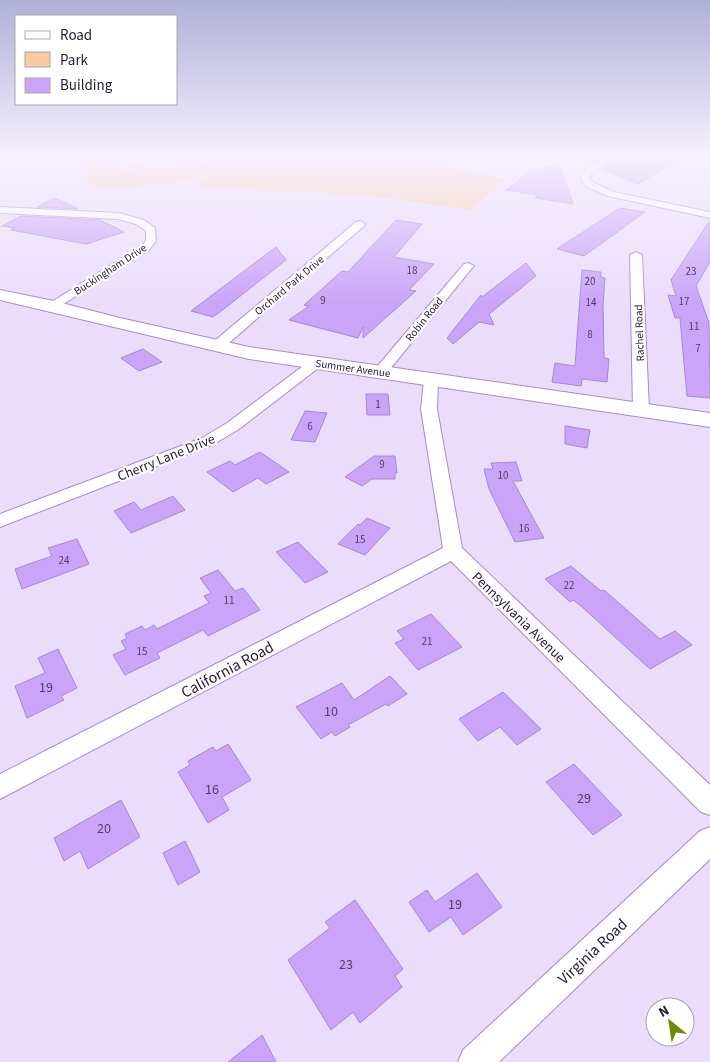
<svg xmlns="http://www.w3.org/2000/svg" width="710" height="1062" font-family="'Source Sans 3',sans-serif">
<rect width="100%" height="100%" fill="#eaddfc"/>
<path fill="#fbcb9f" d="M183 157H436L427 162 505 179 470 210 365 195 202 187 199 184 210 176C184 180 107 196 85 183L92 175 89 170 79 165 82 161C91 161 101 161 110 162 117 164 120 169 127 171 140 173 181 174 183 157Z"/>
<g fill="none" stroke-linecap="round" stroke-linejoin="round">
<path fill="#fdabbf" fill-rule="evenodd" d="M243 157H246C240 163 229 164 221 165 194 170 149 175 123 166L125 165C157 169 188 169 220 163 228 162 237 161 243 157Z"/>
</g>
<g fill="#c9a4f8" stroke="#a788d0">
<path d="M620 157H683L638 184 602 169Z"/>
<path d="M559 163 573 204 535 198 538 195 506 190 527 174Z"/>
<path d="M55 198 78 209 37 207Z"/>
<path d="M620 208 645 212 584 256 557 249Z"/>
<path d="M21 216 100 220 124 232 86 244 11 230 15 228 2 226Z"/>
<path d="M396 220 422 224 394 257 434 264 409 290 416 291 363 338V327L358 338 289 320 309 306 304 305 342 271 348 272Z"/>
<path d="M710 220V262L696 286 709 323 710 398 687 396 680 318H675L668 295 676 296 671 280Z"/>
<path d="M276 247 286 260 229 305 213 317 191 311Z"/>
<path d="M526 263 536 276 489 314 494 325 479 322 453 344 447 338 481 295 482 297Z"/>
<path d="M582 270 601 272V277L605 278 603 304 604 358 609 359 607 382 582 379 581 386 552 382 555 363 575 366Z"/>
<path d="M143 349 162 362 139 371 121 358Z"/>
<path d="M366 394H388L390 415H367Z"/>
<path d="M305 411 327 413 315 442 291 440Z"/>
<path d="M565 426 590 430 587 448 565 444Z"/>
<path d="M260 452 289 472 266 484 258 478 233 492 207 472 230 461 235 465Z"/>
<path d="M374 456H395L397 473H395V479H372L362 486 345 477Z"/>
<path d="M516 462 522 481H513L544 538 515 542 489 489 484 469H493L491 463Z"/>
<path d="M173 496 185 510 131 533 114 511 134 502 141 510Z"/>
<path d="M367 518 390 528 365 555 338 544 358 524 360 525Z"/>
<path d="M77 539 89 564 22 589 15 569 52 556 48 548Z"/>
<path d="M298 542 328 572 305 583 276 552Z"/>
<path d="M571 566 601 591 604 590 660 639 675 631 692 645 650 669 581 606 573 600 570 602 545 579Z"/>
<path d="M218 570 235 591 243 588 260 610 208 636 203 630 157 653 160 658 125 675 113 655 126 649 121 641 127 638 125 634 142 626 145 630 154 625 157 629 209 603 204 596 211 593 200 578Z"/>
<path d="M431 614 462 647 418 670 395 643 404 639 397 631Z"/>
<path d="M58 649 77 688 61 696 64 700 27 718 15 686 45 673 38 658Z"/>
<path d="M390 676 407 694 388 706 386 704 348 725 350 727 335 736 332 732 321 739 296 707 342 683 354 700Z"/>
<path d="M503 692 541 729 517 745 500 727 478 741 459 719Z"/>
<path d="M228 744 251 780 222 797 229 810 208 823 178 772 190 765 188 761 213 747 216 751Z"/>
<path d="M574 764 622 815 593 835 546 782Z"/>
<path d="M121 800 140 837 88 869 80 851 64 861 54 838Z"/>
<path d="M185 841 200 872 178 885 163 853Z"/>
<path d="M477 873 502 907 463 935 451 917 429 932 409 902 427 890 435 902Z"/>
<path d="M355 900 403 969 395 976 402 987 360 1023 353 1012 331 1030 288 960 330 928 325 922Z"/>
<path d="M262 1035 276 1062H228Z"/>
</g>
<g fill="none" stroke-linecap="round" stroke-linejoin="round">
<defs>
<g id="street">
<path d="M0 157H9L0 163Z"/>
<path d="M607 157H618L593 172 589 177 592 182 614 192 710 212V218L608 196 585 186 581 177 587 168Z"/>
<path d="M0 207 119 213 144 220 155 228 156 241 149 250 54 310 50 309 48 306 50 303 141 246 146 241V231L136 224 118 219 0 213Z"/>
<path d="M360 221 365 224 364 226 222 349H212L210 346 212 343 356 222Z"/>
<path d="M636 252 642 255 649 410 646 413H636L633 410 630 255Z"/>
<path d="M468 263 474 266 472 268 386 374H376L374 371 376 368 464 264Z"/>
<path d="M316 359 321 360 323 363 321 366 239 429 214 444 0 527V514L202 438 227 423 311 360Z"/>
<path d="M431 376 436 377 438 380 437 409 462 548 710 785V815L701 812 451 561 0 799V774L443 548 421 409 424 380 426 377Z"/>
<path d="M710 827V859L499 1062H458L463 1050 700 831Z"/>
</g>
<path id="secondary" d="M0 290 54 301 120 318 249 347 710 413V427L249 359 0 300Z"/>
</defs>
<use href="#street" stroke="#a889d1" stroke-width="2"/>
<use href="#secondary" stroke="#a889d1" stroke-width="2"/>
<use href="#street" fill="#fff" fill-rule="evenodd"/>
<use href="#secondary" fill="#fff" fill-rule="evenodd"/>
</g>
<linearGradient id="sky" x2="0" y2="1"><stop stop-color="#b0b0d8"/><stop offset="0.51" stop-color="#f6f0fe"/><stop offset="1" stop-color="#f6f0fe" stop-opacity="0"/></linearGradient>
<rect width="710" height="306" fill="url(#sky)"/>
<g text-anchor="middle" stroke-width="4.5" stroke-linejoin="round" paint-order="stroke">
<g font-size="11" fill="#271a36" stroke="#fff">
<text transform="translate(110 269) rotate(-33)" y="4">Buckingham Drive</text>
<text transform="translate(289 285) rotate(-40)" y="4">Orchard Park Drive</text>
<text transform="translate(424 319) rotate(-51)" y="4">Robin Road</text>
<text transform="translate(639 333) rotate(-92)" y="4">Rachel Road</text>
<text transform="translate(353 368) rotate(8)" y="4">Summer Avenue</text>
</g>
<g font-size="11" fill="#503c66">
<text x="412" y="274">18</text>
<text x="691" y="275">23</text>
<text x="590" y="285">20</text>
<text x="323" y="304">9</text>
<text x="684" y="305">17</text>
<text x="591" y="306">14</text>
<text x="694" y="330">11</text>
<text x="590" y="338">8</text>
<text x="698" y="352">7</text>
<text x="378" y="408">1</text>
<text x="310" y="430">6</text>
<text x="382" y="468">9</text>
<text x="503" y="479">10</text>
<text x="524" y="532">16</text>
<text x="360" y="543">15</text>
<text x="64" y="564">24</text>
<text x="569" y="589">22</text>
<text x="229" y="604">11</text>
<text x="427" y="645">21</text>
<text x="142" y="655">15</text>
</g>
<g font-size="14" fill="#271a36" stroke="#fff">
<text transform="translate(166 457) rotate(-22)" y="5">Cherry Lane Drive</text>
<text transform="translate(519 617) rotate(44)" y="5">Pennsylvania Avenue</text>
</g>
<g font-size="14" fill="#503c66">
<text x="46" y="692">19</text>
<text x="331" y="716">10</text>
<text x="212" y="794">16</text>
<text x="584" y="803">29</text>
<text x="104" y="833">20</text>
<text x="455" y="909">19</text>
<text x="346" y="969">23</text>
</g>
<g font-size="16" fill="#271a36" stroke="#fff">
<text transform="translate(227 669) rotate(-28)" y="6">California Road</text>
<text transform="translate(592 951) rotate(-43)" y="6">Virginia Road</text>
</g>
</g>
<rect x="15" y="15" width="162" height="90" fill="#ffffff" stroke="#a9a3af"/>
<rect x="25" y="31" width="25" height="8" fill="#ffffff" stroke="#a9a3af"/>
<text x="60" y="40" font-size="15" fill="#271a36">Road</text>
<rect x="25" y="52" width="25" height="15" fill="#fbcb9f" stroke="#a9a3af"/>
<text x="60" y="65" font-size="15" fill="#271a36">Park</text>
<rect x="25" y="78" width="25" height="15" fill="#c9a4f8" stroke="#a9a3af"/>
<text x="60" y="90" font-size="15" fill="#271a36">Building</text>
<g transform="translate(670 1022) rotate(330)"><circle r="24" fill="#ffffff" stroke="#a9a3af"/>
<path d="M0-4L9 19L0 12L-9 19Z" fill="#6c8a04"/>
<text y="-8" font-size="14" font-weight="bold" text-anchor="middle" fill="#271a36">N</text>
</g>
</svg>
